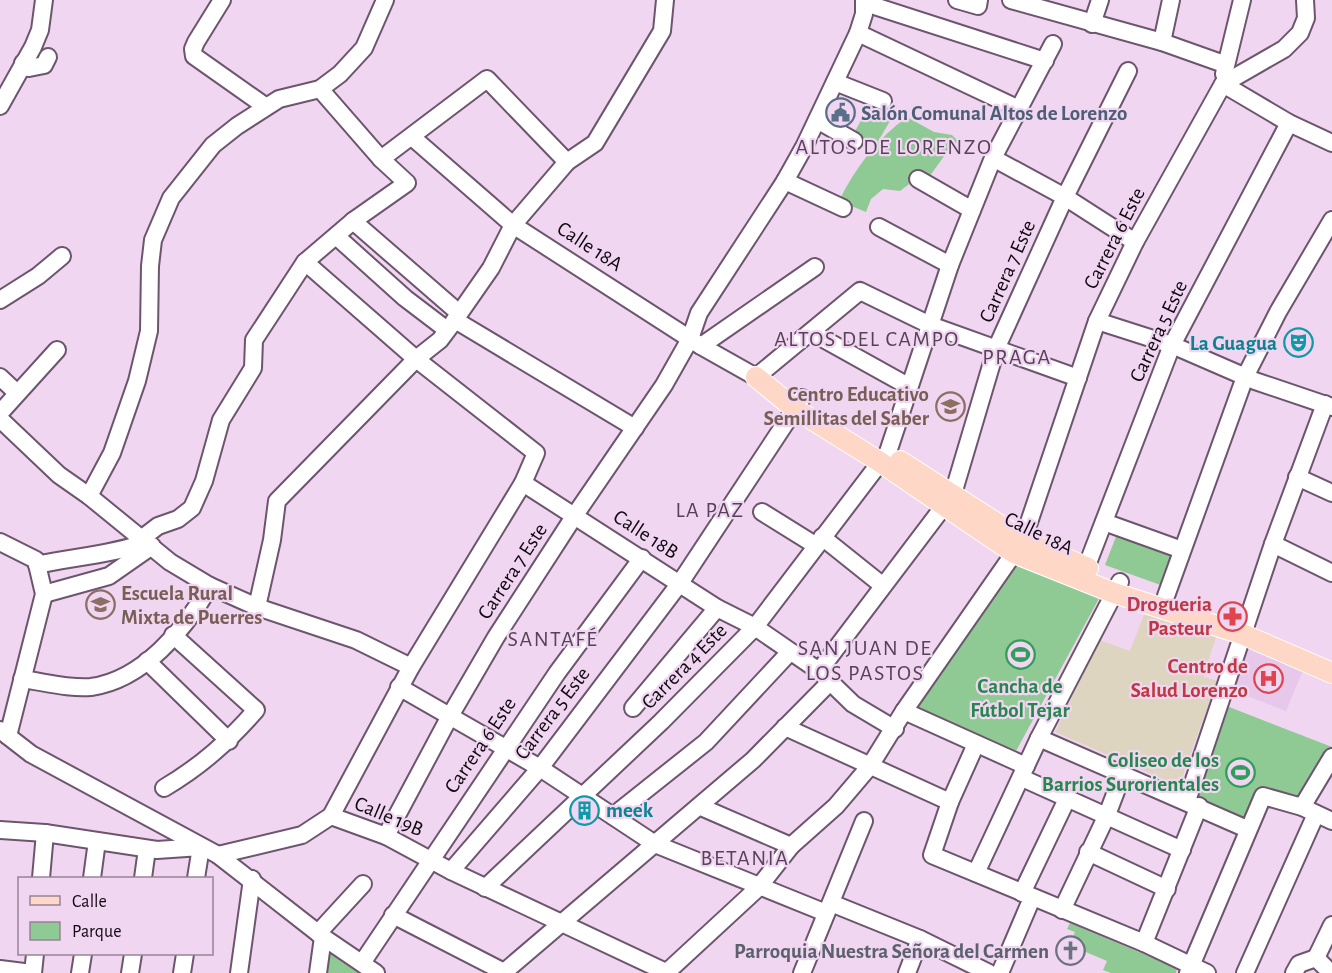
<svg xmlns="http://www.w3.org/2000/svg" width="1332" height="973" font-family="'Alegreya Sans',sans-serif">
<rect width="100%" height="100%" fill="#f0d6f1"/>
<path fill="#ded5c0" d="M1145 612 1216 637 1203 676 1217 681 1179 786 1055 732 1100 640 1130 651Z"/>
<path fill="#e8c8ea" d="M1250 641 1305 666 1286 711 1234 691Z"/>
<g fill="#8fc994">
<path d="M872 101 894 114 876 145 854 133Z"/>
<path d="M907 117 934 132 952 135 959 142 953 149 950 148 929 177 921 175 900 191 883 189 871 199 866 212 839 201C855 168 878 138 907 117Z"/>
<path d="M1117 534 1177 556 1166 587 1105 565Z"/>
<path d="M1016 562 1102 593 1016 751 913 705Z"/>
<path d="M1224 705 1332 747V752L1299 805 1262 795 1250 822 1192 799Z"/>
<path d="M1070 923 1177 968 1176 973H1111L1103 970 1107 961 1081 950 1084 942 1073 937 1075 932 1067 929Z"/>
<path d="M333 946 371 973H320L323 949Z"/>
</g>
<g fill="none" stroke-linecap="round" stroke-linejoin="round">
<defs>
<g id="minor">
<path d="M222 0 196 42 193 49 194 56 265 106"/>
<path d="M957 0 978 6 979 0"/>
<path d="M1011 0 1162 42 1224 64"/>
<path d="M865 3 1045 61"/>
<path d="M1092 24 1100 0"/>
<path d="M858 33 1019 109"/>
<path d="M1162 42 1171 0"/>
<path d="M23 63 29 68 44 65 48 57"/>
<path d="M1224 74 1242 0"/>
<path d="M835 82 883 101"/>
<path d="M1223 84 1289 123 1332 143"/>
<path d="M0 106 33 47 40 30 44 0"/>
<path d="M817 120 854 141"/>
<path d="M412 137 513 225 701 346 756 377 860 291 930 325 1078 378"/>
<path d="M993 158 1065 197 1135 242"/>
<path d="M381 159 487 79 567 162"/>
<path d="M918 179 972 210"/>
<path d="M785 181 843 208"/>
<path d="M353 221 459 313"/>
<path d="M879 227 950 265"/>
<path d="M336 236 405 298 447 330"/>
<path d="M305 262 416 359 536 453 523 483 717 608 755 627 819 671 853 704 895 729"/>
<path d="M0 300 38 276 62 256"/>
<path d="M455 320 635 428"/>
<path d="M1097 321 1172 345 1255 381 1332 407"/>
<path d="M811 332 908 386"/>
<path d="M701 346 815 267"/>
<path d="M0 377 16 392"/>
<path d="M0 413 57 350"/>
<path d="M0 419 59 475 89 496 170 562 210 586 257 607 356 640 411 667"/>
<path d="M1297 477 1332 493"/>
<path d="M89 496 112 453 137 381 149 331 150 266 153 240 171 198 213 145 237 126 279 99 320 89 340 74 364 48 385 0"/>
<path d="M762 512 815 545"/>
<path d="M1104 522 1182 550"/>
<path d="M822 537 882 585"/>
<path d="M141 539 158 526 178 519 192 508 204 481 221 420 253 368 254 340 305 262 353 221 407 183 381 159 320 89"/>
<path d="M0 542 36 560 44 594 8 736"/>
<path d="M1273 544 1332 573"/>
<path d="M37 565C72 557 110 555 144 543"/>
<path d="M1086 568 1172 345 1289 123"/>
<path d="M44 594 109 576 152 546"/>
<path d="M1166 596 1245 377 1278 312 1332 220"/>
<path d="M257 607 272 540 277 501 416 359 440 340 452 324 491 268 513 225 567 162 595 143 662 31 665 0"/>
<path d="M147 661 229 741"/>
<path d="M819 671 953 494 996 349 1065 197 1128 71"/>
<path d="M22 679C44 682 70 689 91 687 143 680 185 629 210 586"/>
<path d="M399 687 540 768 655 844 826 913"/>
<path d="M633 708 717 608"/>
<path d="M904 711 1026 766"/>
<path d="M785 727 950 802"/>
<path d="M0 730 31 754 218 855 323 937 376 973"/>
<path d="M1039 738 1247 829"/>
<path d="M976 744 950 802 932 855 1144 943 1207 973"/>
<path d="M1022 778 1182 850"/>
<path d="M164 788C201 766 228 742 256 710L173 635"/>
<path d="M1187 801 1273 544 1325 404"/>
<path d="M701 807 791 846"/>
<path d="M1302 807 1332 757"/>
<path d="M331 816 386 836 451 871 668 973"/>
<path d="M613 816 706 742 789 653"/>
<path d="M0 830 45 833 157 850 201 847 196 878"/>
<path d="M386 836 450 716 496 637 575 515 664 385 690 339 699 313 785 181 804 147 858 33 864 14V0"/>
<path d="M1088 852 1167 889"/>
<path d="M218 855 302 835 331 816 411 667 523 483"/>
<path d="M451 871 540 768 680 583 802 398"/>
<path d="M976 873 1039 738 1120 582"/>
<path d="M41 878 45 833"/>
<path d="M92 878 97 841"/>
<path d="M143 878 147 849"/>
<path d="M485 888 661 722 755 627 888 452 950 265 993 158 1053 44"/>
<path d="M1022 893 1067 799"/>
<path d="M831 903 920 939 989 973"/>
<path d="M1062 910 1107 815 1123 773"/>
<path d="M393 915 506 973"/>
<path d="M318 933 363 884"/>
<path d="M1144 943 1199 806"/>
<path d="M1316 958 1332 925"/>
<path d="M1316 958 1331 973"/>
<path d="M362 963 557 673 642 558"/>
<path d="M0 969 32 973"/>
<path d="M33 973 35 954"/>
<path d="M80 973 83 954"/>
<path d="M130 973 133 954"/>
<path d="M182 973 185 954"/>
<path d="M239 973 252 879"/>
<path d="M318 973 323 937"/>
<path d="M503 973 753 760 830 682"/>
<path d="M666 973 758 888 791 846 836 806 870 766 904 711 1023 540 1097 321 1135 242 1223 84 1284 49 1300 33 1306 18 1305 0"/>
<path d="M802 973 864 821"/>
<path d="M907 973 920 939"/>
<path d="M1000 973 1032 898"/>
<path d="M1188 973 1263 796 1302 807 1332 821"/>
<path d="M1245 973 1316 814"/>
<path d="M1294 973 1299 964 1316 958"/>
</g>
<g id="major">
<path d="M756 377 795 409 880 462 1014 553 1114 593 1242 634 1332 673"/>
<path d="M900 461 1023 540 1088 568"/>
</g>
</defs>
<use href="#minor" stroke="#6c556d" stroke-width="20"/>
<use href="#major" stroke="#fff" stroke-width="22"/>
<use href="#minor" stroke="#fff" stroke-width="16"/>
<use href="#major" stroke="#fed7c6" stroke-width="20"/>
</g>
<defs>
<symbol id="civic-ring" viewBox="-11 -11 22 22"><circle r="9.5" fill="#f0d6f1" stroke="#5c6f8a" stroke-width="1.5"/><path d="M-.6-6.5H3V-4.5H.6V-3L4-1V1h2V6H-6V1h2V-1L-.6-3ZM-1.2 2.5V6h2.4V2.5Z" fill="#5c6f8a"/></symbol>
<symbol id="theatre-ring" viewBox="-11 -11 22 22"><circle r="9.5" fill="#f0d6f1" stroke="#0f9aa8" stroke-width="1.5"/><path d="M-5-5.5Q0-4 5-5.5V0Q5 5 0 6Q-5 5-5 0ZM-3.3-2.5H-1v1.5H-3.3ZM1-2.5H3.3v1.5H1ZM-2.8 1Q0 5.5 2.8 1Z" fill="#0f9aa8"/></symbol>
<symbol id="school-ring" viewBox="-11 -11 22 22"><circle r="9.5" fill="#f0d6f1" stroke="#8d6e63" stroke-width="1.5"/><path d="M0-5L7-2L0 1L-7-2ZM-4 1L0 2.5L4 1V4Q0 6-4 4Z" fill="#8d6e63"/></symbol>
<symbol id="pharmacy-ring" viewBox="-11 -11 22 22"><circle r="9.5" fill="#f0d6f1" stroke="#e0444e" stroke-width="1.5"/><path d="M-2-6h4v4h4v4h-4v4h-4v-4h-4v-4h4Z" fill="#e0444e"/></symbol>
<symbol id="stadium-ring" viewBox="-11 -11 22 22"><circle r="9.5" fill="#f0d6f1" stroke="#2e9e5b" stroke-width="1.5"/><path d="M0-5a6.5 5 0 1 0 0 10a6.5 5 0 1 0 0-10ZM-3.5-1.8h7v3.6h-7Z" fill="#2e9e5b"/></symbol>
<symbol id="hospital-ring" viewBox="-11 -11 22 22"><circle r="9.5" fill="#f0d6f1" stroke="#e0444e" stroke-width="1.5"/><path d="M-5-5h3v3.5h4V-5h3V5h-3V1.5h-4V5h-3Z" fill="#e0444e"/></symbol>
<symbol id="building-ring" viewBox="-11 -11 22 22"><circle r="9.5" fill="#f0d6f1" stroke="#0f9aa8" stroke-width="1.5"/><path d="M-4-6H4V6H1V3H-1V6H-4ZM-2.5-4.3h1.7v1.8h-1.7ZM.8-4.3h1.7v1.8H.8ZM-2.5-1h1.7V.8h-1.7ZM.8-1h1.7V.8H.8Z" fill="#0f9aa8"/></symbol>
<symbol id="church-ring" viewBox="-11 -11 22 22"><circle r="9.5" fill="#f0d6f1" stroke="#6b7280" stroke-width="1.5"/><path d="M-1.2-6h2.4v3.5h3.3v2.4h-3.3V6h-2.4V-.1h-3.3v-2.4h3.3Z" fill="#6b7280"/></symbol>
</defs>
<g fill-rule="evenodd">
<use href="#civic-ring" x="824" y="96" width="33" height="33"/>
<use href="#theatre-ring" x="1282" y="326" width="33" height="33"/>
<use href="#school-ring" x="934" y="390" width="33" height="33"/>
<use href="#school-ring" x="84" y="588" width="33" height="33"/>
<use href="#pharmacy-ring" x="1216" y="600" width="33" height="33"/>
<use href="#stadium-ring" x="1004" y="638" width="33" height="33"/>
<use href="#hospital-ring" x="1252" y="662" width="33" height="33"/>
<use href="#stadium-ring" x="1224" y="756" width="33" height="33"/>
<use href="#building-ring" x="568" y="794" width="33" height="33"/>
<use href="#church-ring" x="1054" y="934" width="33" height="33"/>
</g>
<g text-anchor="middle" stroke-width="4.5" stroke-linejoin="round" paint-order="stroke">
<g font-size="21" font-weight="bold" fill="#4e5e75" stroke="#f0d6f1" text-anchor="start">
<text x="861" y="120">Salón Comunal Altos de Lorenzo</text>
</g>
<g font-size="21" fill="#100811" stroke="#f0d6f1">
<text transform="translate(1114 238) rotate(-63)" y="7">Carrera 6 Este</text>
<text transform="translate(590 246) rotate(33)" y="7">Calle 18A</text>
<text transform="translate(1007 271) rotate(-66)" y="7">Carrera 7 Este</text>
<text transform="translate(1158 331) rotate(-65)" y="7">Carrera 5 Este</text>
<text transform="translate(1039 533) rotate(26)" y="7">Calle 18A</text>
<text transform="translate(646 534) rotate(33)" y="7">Calle 18B</text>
<text transform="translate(512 571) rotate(-57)" y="7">Carrera 7 Este</text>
<text transform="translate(684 666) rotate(-45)" y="7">Carrera 4 Este</text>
<text transform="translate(552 713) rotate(-53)" y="7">Carrera 5 Este</text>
<text transform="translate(480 745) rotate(-56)" y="7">Carrera 6 Este</text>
<text transform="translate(389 816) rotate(23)" y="7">Calle 19B</text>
</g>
<g font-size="21" font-weight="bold" fill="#0d838f" stroke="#f0d6f1" text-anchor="end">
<text x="1277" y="350">La Guagua</text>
<text x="606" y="817" text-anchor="start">meek</text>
</g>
<g font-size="21" font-weight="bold" fill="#785e54" stroke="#f0d6f1" text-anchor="end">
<text x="929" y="401">Centro Educativo<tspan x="929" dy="24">Semillitas del Saber</tspan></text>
<text x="121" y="600" text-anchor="start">Escuela Rural<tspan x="121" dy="24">Mixta de Puerres</tspan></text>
</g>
<g font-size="21" font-weight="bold" fill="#be3a42" stroke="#f0d6f1" text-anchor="end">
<text x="1212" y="611">Drogueria<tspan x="1212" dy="24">Pasteur</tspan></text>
<text x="1248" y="673">Centro de<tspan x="1248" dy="24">Salud Lorenzo</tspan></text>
</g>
<g font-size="21" font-weight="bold" fill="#27864d" stroke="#f0d6f1">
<text x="1020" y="693">Cancha de<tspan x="1020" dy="24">Fútbol Tejar</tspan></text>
<text x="1219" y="767" text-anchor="end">Coliseo de los<tspan x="1219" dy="24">Barrios Surorientales</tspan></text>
</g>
<g font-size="21" font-weight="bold" fill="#5b616d" stroke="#f0d6f1" text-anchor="end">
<text x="1049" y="958">Parroquia Nuestra Señora del Carmen</text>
</g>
<g font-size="22" letter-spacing="1.5" fill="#584259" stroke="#f0d6f1">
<text x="894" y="154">ALTOS DE LORENZO</text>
<text x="867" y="346">ALTOS DEL CAMPO</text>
<text x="1017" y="364">PRAGA</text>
<text x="710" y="517">LA PAZ</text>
<text x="553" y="646">SANTAFÉ</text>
<text x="865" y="655">SAN JUAN DE<tspan x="865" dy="25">LOS PASTOS</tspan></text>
<text x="745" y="865">BETANIA</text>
</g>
</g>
<rect x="18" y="877" width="195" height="78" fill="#f0d6f1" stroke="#968497" stroke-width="1.5"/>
<rect x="30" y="896" width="30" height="9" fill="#fed7c6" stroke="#968497" stroke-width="1.5"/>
<text x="72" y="907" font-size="18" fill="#100811">Calle</text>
<rect x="30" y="922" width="30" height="18" fill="#8fc994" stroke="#968497" stroke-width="1.5"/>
<text x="72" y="937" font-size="18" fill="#100811">Parque</text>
</svg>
